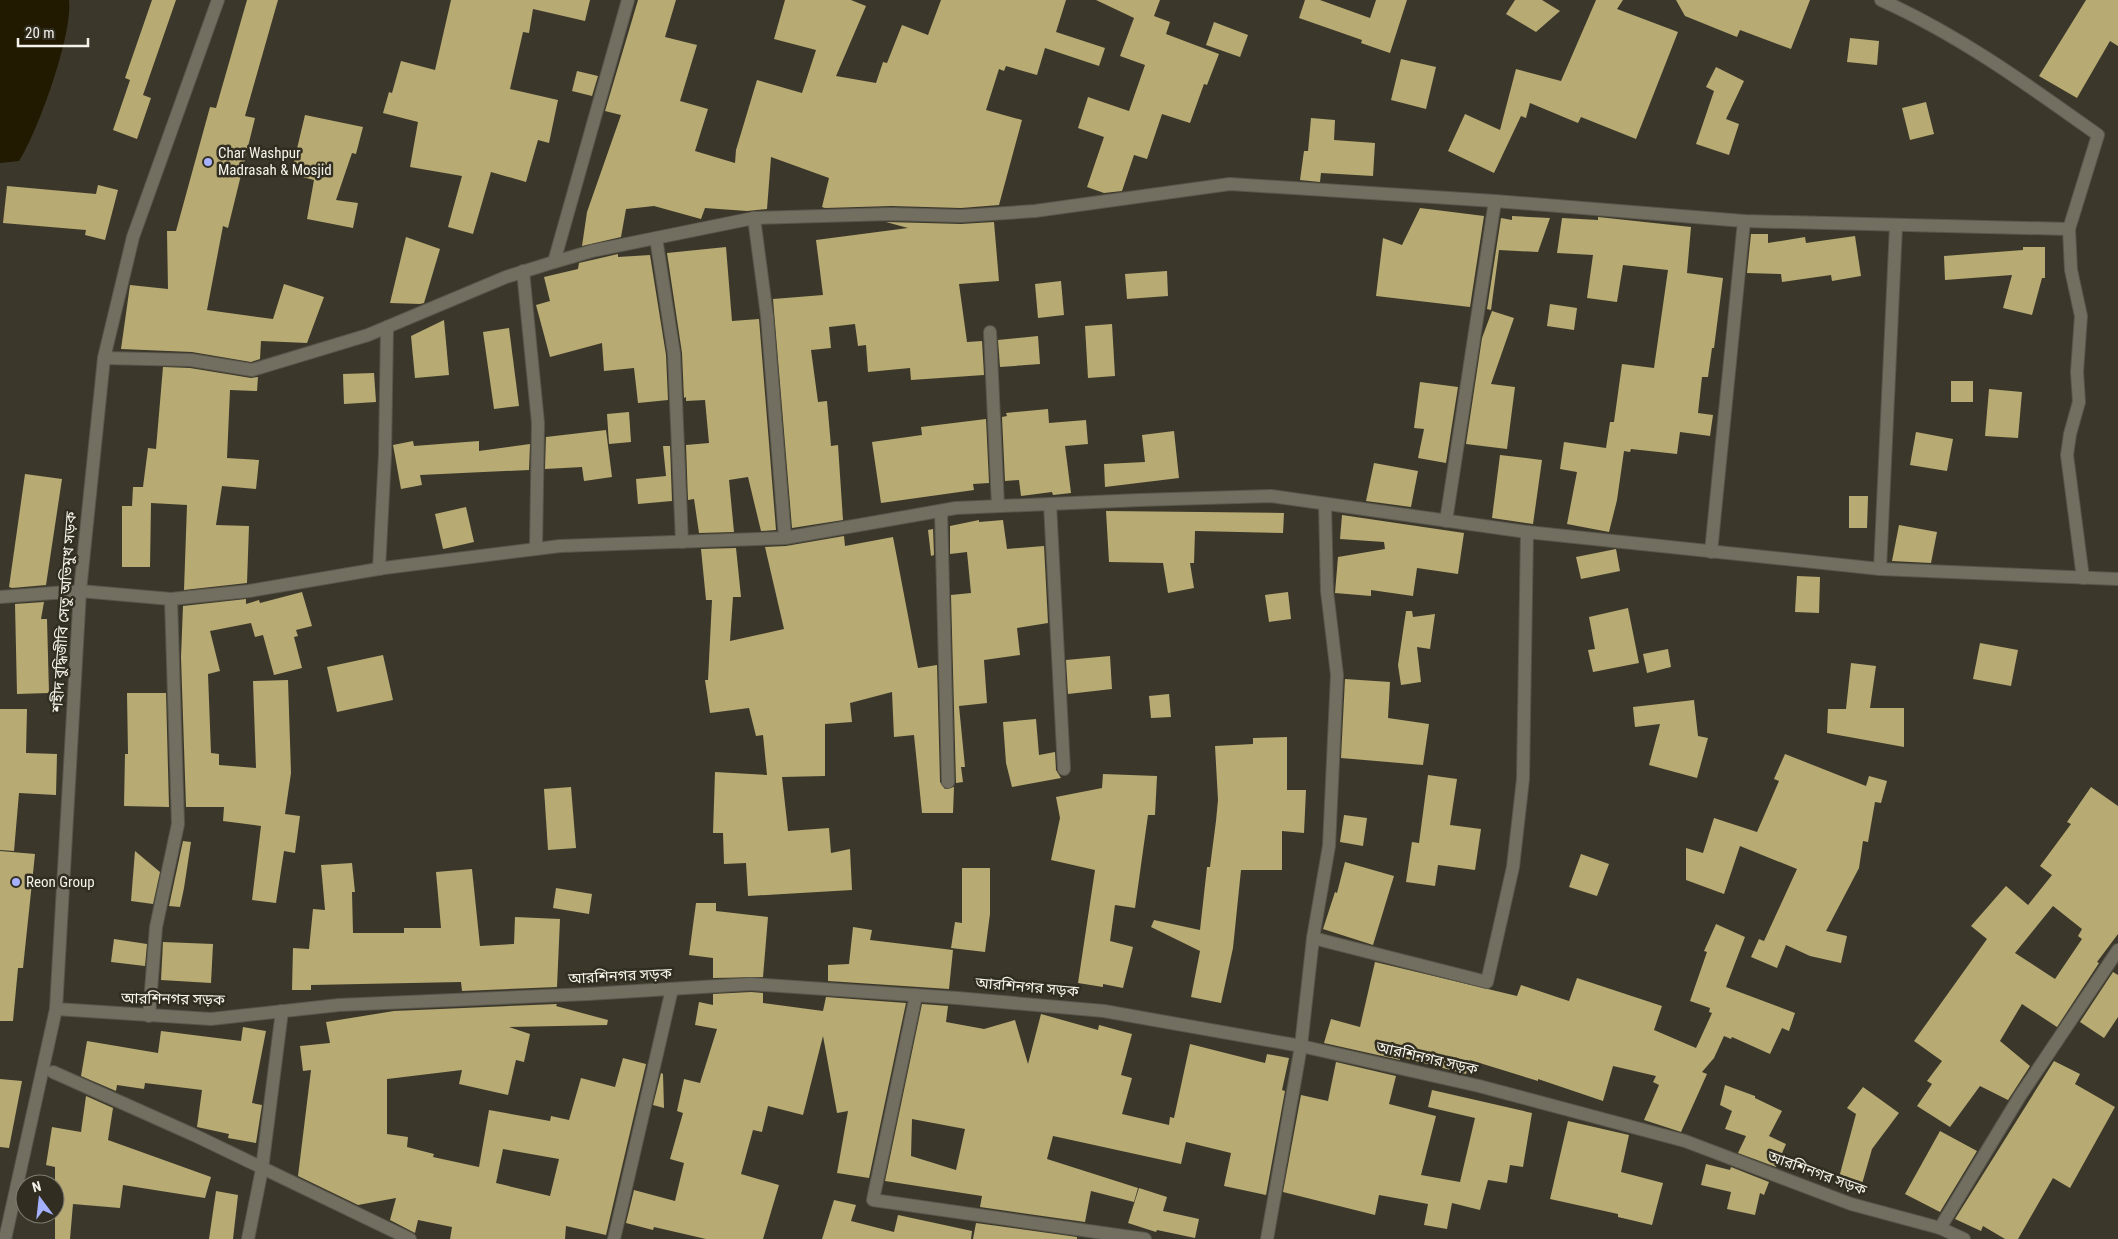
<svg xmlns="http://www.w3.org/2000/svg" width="2118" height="1239" font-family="'Roboto Condensed','Noto Sans Bengali',sans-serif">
<rect width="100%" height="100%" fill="#3b382b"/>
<path fill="#211a00" d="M0 0H69C73 34 38 131 19 161L0 163Z"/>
<g fill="#b8aa73" fill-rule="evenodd">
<path d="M152 0H176L143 95 151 98 137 139 113 130 130 80 125 78Z"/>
<path d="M247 0H278L245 116 255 118 228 228 223 226 207 310 273 319 284 284 324 297 307 343 261 341 260 359 251 362 192 352 121 349 130 285 168 289 167 231H176L210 107 216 108Z"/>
<path d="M451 0H590L585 21 533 9 529 33 523 32 510 89 558 100 549 143 538 140 526 182 491 172 473 234 448 227 462 176 410 167 418 122 383 113 389 92 392 93 401 61 435 70Z"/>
<path d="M638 0H676L665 37 697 45 680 101 708 109 695 151 735 163 736 150 757 80 802 93 816 50 774 39 785 0H851L866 6 836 76 876 83 883 62 887 63 902 25 928 35 941 0H1066L1056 32 1105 48 1099 66 1045 48 1037 75 1006 66 1004 71 999 69 986 110 1022 120 999 205 961 208 891 206 825 208 822 207 829 178 771 157 767 209 747 211 705 208 701 219 654 206 626 209 621 237 582 246 587 212 621 115 605 111Z"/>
<path d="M1096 0H1160L1154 16 1170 22 1166 34 1219 54 1207 85 1204 84 1190 123 1162 114 1147 159 1134 155 1122 191 1104 193 1087 187 1104 137 1078 128 1088 97 1129 111 1145 65 1120 56 1134 18Z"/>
<path d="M1305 0H1320L1370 18 1376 0H1407L1390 53 1361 43 1362 40 1299 18Z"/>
<path d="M1515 0H1542L1560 11 1536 32 1506 14Z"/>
<path d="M1596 0H1623L1617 9 1678 32 1636 139 1581 117 1578 123 1530 103 1526 118 1521 116 1494 173 1448 151 1465 114 1500 130 1516 69 1561 81Z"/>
<path d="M1676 0H1810L1791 49 1740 30 1737 37 1685 16Z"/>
<path d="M2086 0H2118V46L2110 41 2077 98 2039 76Z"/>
<path d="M1214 22 1248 35 1240 57 1206 45Z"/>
<path d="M1850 38 1879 41 1877 65 1847 62Z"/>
<path d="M1401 59 1436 67 1426 109 1391 100Z"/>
<path d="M1716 67 1744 81 1726 119 1739 124 1729 155 1696 144 1714 91 1706 87Z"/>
<path d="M577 71 598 76 592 96 572 91Z"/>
<path d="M1926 102 1934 134 1910 140 1902 108Z"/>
<path d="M305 115 363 127 356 154 352 153 336 200 358 203 353 228 307 219 314 180 291 174Z"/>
<path d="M1311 118 1335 120 1334 140 1375 143 1373 176 1321 173 1320 182 1300 180 1304 151H1308Z"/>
<path d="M98 185 118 190 105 240 85 235 86 230 3 223 7 186 96 194Z"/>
<path d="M1420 208 1484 216 1470 307 1376 296 1383 238 1402 245Z"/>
<path d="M1512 216 1550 218 1538 252 1499 250 1491 310 1487 309 1501 218 1512 220Z"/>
<path d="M1598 217 1691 227 1687 273 1723 278 1714 348H1712L1708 377H1702L1698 413 1713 415 1710 436 1680 432 1677 454 1631 449 1630 452 1624 451 1617 500 1609 532 1567 524 1577 472 1560 469 1564 442 1606 448 1610 422H1614L1622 364 1654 368 1668 270 1623 265 1617 302 1587 298 1593 255 1557 253 1562 218 1598 220Z"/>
<path d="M886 222 961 224 994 222 999 281 959 284 967 342 982 341 984 375 911 380 910 368 868 372 866 345 858 346 855 324 829 327 831 348 811 350 818 402 827 401 831 446 838 445 843 520 792 528 773 299 823 295 816 240 908 228Z"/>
<path d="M1751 234H1768V243L1805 237 1806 243 1855 236 1861 276 1832 281 1831 275 1782 282 1781 274 1747 273Z"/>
<path d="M406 237 440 249 424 303 420 304 390 303Z"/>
<path d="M726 247 732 321 759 319 776 530 761 531 748 477 729 480 734 532 699 533 694 499 688 500 686 445 709 443 705 400 686 401V397L684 398 682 353 667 253Z"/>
<path d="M2023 247H2045V278H2042L2032 315 2003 308 2012 275 1945 280 1944 256 2023 250Z"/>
<path d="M618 254V257L650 255 666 355 668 400 638 403 634 368 604 371 602 343 550 357 536 305 550 301 544 277 578 269 579 263Z"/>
<path d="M1167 271 1168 296 1127 299 1125 274Z"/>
<path d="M1061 281 1064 315 1038 318 1035 284Z"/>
<path d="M1550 304 1577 308 1574 330 1547 326Z"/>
<path d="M1492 311 1514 318 1491 384 1515 387 1507 449 1466 444 1482 338Z"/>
<path d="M444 320 449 375 415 378 411 336Z"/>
<path d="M1112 324 1115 376 1088 378 1085 326Z"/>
<path d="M509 328 519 406 494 409 483 332Z"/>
<path d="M1038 336 1040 364 1000 367 998 340Z"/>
<path d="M163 367 190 368 251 378 258 377 257 391 230 390 227 458 259 460 256 489 222 486 216 525 249 526 247 583 184 590 187 505 151 503 150 567H122V506H132L133 487H143L148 448 156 449Z"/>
<path d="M374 373 376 402 344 404 343 374Z"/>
<rect x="1951" y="381" width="22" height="21"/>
<path d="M1420 382 1458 387 1446 463 1418 458 1424 429 1414 428Z"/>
<path d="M1989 389 2022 392 2018 438 1985 436Z"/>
<path d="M1048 409 1049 423 1086 420 1088 444 1065 446 1071 493 1053 495 1052 492 1021 496 1019 480 1005 481 1002 417 1007 416 1006 413Z"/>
<path d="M629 412 631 442 609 444 607 414Z"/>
<path d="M986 419 989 483 973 484 974 490 881 503 872 442 922 435 921 427Z"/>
<path d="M606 430 612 477 584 481 582 467 545 469 546 437Z"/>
<path d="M1174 431 1179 478 1105 487 1104 464 1145 462 1142 435Z"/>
<path d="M1916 432 1953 439 1947 471 1910 465Z"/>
<path d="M413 441 414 446 479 441V451L530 444 529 470 420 475 422 485 401 489 393 445Z"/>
<path d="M663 446H670L672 501 638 504 636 479 666 476Z"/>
<path d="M1500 455 1542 460 1533 524 1492 518Z"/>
<path d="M1374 463 1418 471 1411 507 1366 501Z"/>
<path d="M25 474 62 479 46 585 12 588 9 587Z"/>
<path d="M1849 496H1868L1867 528H1849Z"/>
<path d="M466 507 474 542 443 549 435 514Z"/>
<path d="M1106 511 1284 513 1283 533 1195 531 1194 563H1190L1194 588 1168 593 1163 563 1109 562Z"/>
<path d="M1342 515 1464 533 1458 574 1417 568 1413 596 1371 590V596L1335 593 1338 557 1385 549 1384 542 1340 539Z"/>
<path d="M979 520V522L1003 520 1007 549 1044 546 1048 623 1017 628 1020 655 984 660 987 703 959 706 965 767H961L963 782 956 783 951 595 971 593 967 552 950 554V526Z"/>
<path d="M1899 525 1937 532 1931 563 1892 561Z"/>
<path d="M933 529 934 555 931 556 928 530Z"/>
<path d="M844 536 845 546 893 537 918 668 937 665 940 782 945 789 954 787 953 813H922L914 735 894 737 892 692 850 703 852 722 825 724V776L782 777 788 831 829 828 831 853 850 849 852 890 748 896 746 863 724 864 723 833H713L715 772 767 775 763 735 756 736 749 708 710 713 705 680H708L712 600H706L701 549 736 548 741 597H733L730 641 784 629 765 547 786 546Z"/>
<path d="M1616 549 1620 571 1581 579 1576 557Z"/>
<path d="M1797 576 1820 577 1819 613 1795 612Z"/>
<path d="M302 592 312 626 296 630 298 636 294 637 302 668 274 675 263 635 255 637 251 623 210 631 220 671 208 674 211 753 219 754V765L256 768 253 681 288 680 291 773 285 814 300 816 295 853 284 851 276 903 252 900 261 826 223 821 224 807H186L181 657 183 606 246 599V604L259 600 260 603Z"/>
<path d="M1288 592 1291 619 1269 622 1265 595Z"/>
<path d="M44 602 41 619H47L49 693 17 694 15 604Z"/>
<path d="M1628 608 1639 663 1593 672 1588 650 1595 649 1589 617Z"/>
<path d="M1406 611H1412L1413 617 1435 614 1430 649 1417 647 1421 682 1401 685 1398 665Z"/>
<path d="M1980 643 2018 650 2011 686 1973 679Z"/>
<path d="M1668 649 1671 667 1647 673 1643 654Z"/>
<path d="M383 655 393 700 337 712 327 667Z"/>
<path d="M1110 656 1112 689 1068 694 1066 660Z"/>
<path d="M1851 663 1876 666 1870 708H1904V747L1827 733 1828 709H1846Z"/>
<path d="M1345 679 1390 682 1388 718 1429 724 1423 765 1341 758Z"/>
<path d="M127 693H166L169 807 124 806 125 754H128Z"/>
<path d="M1169 694 1171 717 1151 718 1149 696Z"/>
<path d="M1694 700 1698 736 1708 738 1697 778 1649 765 1660 724 1635 727 1633 707Z"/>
<path d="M0 709H27L26 753 57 754 56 795 19 793 14 851 0 850Z"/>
<path d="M1036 719 1039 755 1055 752 1056 770 1061 778 1012 787 1006 763 1003 722Z"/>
<path d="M1287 737V790H1306L1304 833 1282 831V870H1241L1233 948 1221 1003 1191 997 1200 951 1151 927 1154 920 1200 930 1207 867H1210L1216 821 1218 800 1215 746 1253 744V738Z"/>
<path d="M1785 754 1866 786 1869 776 1887 781 1881 803 1875 802 1868 842 1863 841 1859 868 1826 931 1847 936 1841 963 1810 956 1786 945 1777 968 1751 957 1759 939 1764 941 1797 869 1740 846 1724 894 1686 880V848L1703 853 1714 818 1757 832 1779 781 1774 779Z"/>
<path d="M1103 774 1157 776 1155 815H1148L1135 908 1115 905 1110 941 1133 947 1123 988 1103 984V987L1078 983 1095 870 1051 860 1060 818 1056 797 1102 788Z"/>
<path d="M1428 775 1457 779 1450 825 1481 829 1475 870 1438 865 1435 886 1406 882 1412 842 1419 843Z"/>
<path d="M571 787 576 848 548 850 544 789Z"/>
<path d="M2091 787 2118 806V934L2097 962 2099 963 2057 1027 2022 1004 2000 1041 2030 1066 2008 1100 1980 1086 1950 1127 1917 1106 1932 1084 1927 1081 1942 1061 1914 1041 1987 939 1971 926 2006 886 2028 905 2052 875 2040 866 2071 824 2067 822ZM2053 906 2082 929 2078 936 2082 939 2055 979 2015 953Z"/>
<path d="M1344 815 1367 818 1363 846 1340 842Z"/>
<path d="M183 841 191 842 184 888 180 907 169 906Z"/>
<path d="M0 851 35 854 23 968H18L13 1021H0Z"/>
<path d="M135 851 160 872 153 904 131 901Z"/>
<path d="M1581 854 1609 864 1597 896 1569 887Z"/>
<path d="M1345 862 1394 876 1373 945 1323 929 1335 892 1337 893Z"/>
<path d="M352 863 355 892H352L353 933H404V928H441L436 872 472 869 480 946 514 944 515 917 560 919 557 987 462 991 461 982 311 985V990H292L293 948 309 949 313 909 325 910 321 865Z"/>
<path d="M962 868H990V914L985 952 951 948 955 922 962 923Z"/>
<path d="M556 888 592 894 589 914 553 908Z"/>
<path d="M696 903H716V911L768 917 763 977 713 978V958L689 955Z"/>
<path d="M1716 924 1745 937 1726 987 1795 1013 1789 1031 1782 1028 1770 1054 1732 1037 1731 1039 1724 1036 1714 1058 1702 1072 1707 1074 1681 1132 1644 1120 1659 1085 1653 1082 1656 1076 1613 1066 1603 1101 1538 1079V1081L1470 1060 1466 1074 1400 1057V1060L1324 1043 1331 1019 1360 1027 1375 962 1517 996 1521 985 1569 1001 1577 978 1662 1006 1654 1030 1696 1048 1712 1013 1709 1012 1710 1008 1690 1001 1707 952 1704 951Z"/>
<path d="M853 927 872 930 870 940 953 950 949 989 828 981V965L849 964Z"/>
<path d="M114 939 147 944 145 966 111 962Z"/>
<path d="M163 942 213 944 211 983 161 980Z"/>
<path d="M2113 972 2118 975V1017L2104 1038 2080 1022Z"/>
<path d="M751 992 763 993V1003L823 1011 826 997 906 1003 869 1178 837 1173 848 1111 837 1113 823 1036 803 1115 768 1106 762 1132 753 1130 741 1174 779 1185 763 1239H706L654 1227 653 1230 626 1223 634 1190 675 1201 684 1163 670 1159 683 1113 677 1111 684 1079 700 1083 717 1029 695 1025 699 1002 713 1005V994Z"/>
<path d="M557 1004 556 1006 608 1020 607 1025 509 1027 530 1034 524 1062 516 1060 508 1095 459 1084 462 1070 387 1079V1134L408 1137 407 1147 434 1154 433 1157 479 1167 489 1110 550 1121 551 1116 569 1120 581 1078 615 1087 623 1058 646 1064 606 1235 566 1226 565 1239H450L452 1227 418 1220 415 1233 390 1220 396 1198 358 1205 298 1176 311 1070 303 1071 300 1046 330 1043 326 1022 394 1011ZM503 1149 559 1159 550 1196 496 1183Z"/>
<path d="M922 1004 948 1006 946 1022 984 1029 1015 1020 1028 1064 1041 1014 1098 1030 1099 1025 1132 1034 1121 1075 1132 1078 1122 1114 1169 1125 1170 1117 1174 1118 1190 1044 1265 1063 1267 1054 1289 1058 1282 1090 1285 1091 1266 1195 1224 1186 1231 1153 1186 1142 1181 1164 1053 1136 1047 1159 1138 1188 1134 1202 1091 1191 1085 1222 980 1207 982 1196 885 1181ZM912 1119 965 1129 956 1170 911 1156Z"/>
<path d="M243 1027 266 1031 252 1103 262 1105 256 1143 228 1138 229 1134 197 1127 202 1090 145 1083 144 1089 117 1085 116 1091 81 1076 87 1041 158 1053 161 1031 241 1041Z"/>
<path d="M2054 1061 2080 1074 2075 1084 2115 1107 2070 1188 2053 1178 2018 1239H2005L1983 1226 1981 1231 1955 1219Z"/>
<path d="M1336 1062 1396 1076 1389 1104 1436 1116 1421 1175 1460 1182 1475 1118 1428 1107 1432 1090 1532 1113 1523 1167 1510 1165 1507 1183 1488 1180 1480 1210 1452 1203 1447 1229 1424 1225 1428 1204 1379 1195 1375 1215 1283 1192 1301 1095 1328 1101Z"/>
<path d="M661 1073 663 1074 664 1108 653 1105Z"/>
<path d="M0 1079 22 1081 9 1148 0 1147Z"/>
<path d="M1725 1085 1755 1096V1098L1782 1111 1769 1136 1786 1144 1776 1167 1738 1153 1746 1136 1725 1129 1732 1111 1720 1105Z"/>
<path d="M1863 1087 1899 1113 1872 1149 1860 1191 1837 1185 1856 1114 1847 1108Z"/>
<path d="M86 1096 113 1108 108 1140 211 1177 205 1198 123 1185 120 1208 73 1204 70 1239H55V1167L46 1165 52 1127 81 1132Z"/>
<path d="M1568 1121 1629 1135 1621 1172 1663 1183 1652 1225 1618 1217V1214L1550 1199Z"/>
<path d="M1940 1131 1977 1151 1940 1212 1905 1194Z"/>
<path d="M1706 1164 1730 1170 1731 1167 1769 1182 1764 1195 1760 1193 1755 1215 1727 1209 1731 1192 1701 1185Z"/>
<path d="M1139 1188 1167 1197 1163 1211 1199 1219 1195 1238 1157 1230 1156 1232 1128 1223Z"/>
<path d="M216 1191 238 1195 233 1239H209Z"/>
<path d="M834 1200 856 1205 851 1221 894 1232 898 1215 972 1231 971 1239H822Z"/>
<path d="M976 1223 1077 1237V1239H973Z"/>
</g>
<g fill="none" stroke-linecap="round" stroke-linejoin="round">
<defs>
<g id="street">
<path d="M754 218 767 316 785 538"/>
<path d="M2069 229 2071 270 2081 316 2077 372 2079 402 2070 434 2067 455 2083 578"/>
<path d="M656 238 674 354 682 542"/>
<path d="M554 262 628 0"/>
<path d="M523 271 538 423 536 549"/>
<path d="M990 332 998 506"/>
<path d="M104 358 191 360 252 370 368 335 506 277 554 262 592 251 754 218 891 214 961 216 1035 211 1230 184 1495 201 1744 221 2069 229 2098 135C2028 85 1959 35 1881 0"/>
<path d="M1050 504 1064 769"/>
<path d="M941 511 948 782"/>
<path d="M1446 521 1495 201"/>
<path d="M1711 552 1744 221"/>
<path d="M379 569 385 454 387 327"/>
<path d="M1880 569 1896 226"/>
<path d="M1313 938 1487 982 1513 867 1523 779 1527 532 1880 569 2118 579"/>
<path d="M916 995 873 1200 1145 1239"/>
<path d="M149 1016 156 927 178 824 171 599"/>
<path d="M53 1072 194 1135 410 1239"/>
<path d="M1940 1228 2020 1096 2118 950"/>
<path d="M248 1239 262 1169 282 1011"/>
<path d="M614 1239 672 989"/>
<path d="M1267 1239 1301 1046 1313 938 1329 846 1337 675 1327 591 1325 504"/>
</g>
<g id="secondary">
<path d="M0 597 80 591 171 599 249 591 384 568 560 546 785 538 956 508 1140 500 1271 496 1527 532"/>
<path d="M56 1009 211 1019 339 1005 588 994 751 984 957 998 1104 1011 1301 1046 1479 1086 1685 1141 1851 1204 1940 1228 1964 1239"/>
<path d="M5 1239 56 1009 80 591 104 358 133 237 218 0"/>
</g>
</defs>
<use href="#street" stroke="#59564b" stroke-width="14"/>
<use href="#secondary" stroke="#59564b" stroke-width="14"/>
<use href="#street" stroke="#726f61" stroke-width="12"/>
<use href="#secondary" stroke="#726f61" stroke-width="12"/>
</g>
<g fill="#a5b1fc" stroke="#312e21" stroke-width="2">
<circle cx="208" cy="162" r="5"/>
<circle cx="16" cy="882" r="5"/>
</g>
<g text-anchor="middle" stroke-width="5" stroke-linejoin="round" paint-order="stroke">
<g font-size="15" fill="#f4f2ea" stroke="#312e21" text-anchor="start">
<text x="218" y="158">Char Washpur<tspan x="218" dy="17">Madrasah &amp; Mosjid</tspan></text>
<text x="26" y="887">Reon Group</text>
</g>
<g font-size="15" fill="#f4f2ea" stroke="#312e21">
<text transform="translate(64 612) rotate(-86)" y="5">শহীদ বুদ্ধিজীবি সেতু অভিমুখ সড়ক</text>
<text transform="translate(620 976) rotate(-3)" y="5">আরশিনগর সড়ক</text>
<text transform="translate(1027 987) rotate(5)" y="5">আরশিনগর সড়ক</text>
<text transform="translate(173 999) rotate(1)" y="5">আরশিনগর সড়ক</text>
<text transform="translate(1427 1058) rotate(13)" y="5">আরশিনগর সড়ক</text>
<text transform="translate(1817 1173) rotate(20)" y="5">আরশিনগর সড়ক</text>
</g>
</g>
<g transform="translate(40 1199) rotate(345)"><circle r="24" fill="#312e21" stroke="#7f7c71"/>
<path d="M0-4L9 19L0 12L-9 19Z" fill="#a5b1fc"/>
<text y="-8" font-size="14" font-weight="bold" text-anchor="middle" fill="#f4f2ea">N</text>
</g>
<path d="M18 38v8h70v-8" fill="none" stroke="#f4f2ea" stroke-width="2.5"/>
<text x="25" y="38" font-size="15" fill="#f4f2ea" stroke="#312e21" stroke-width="4" paint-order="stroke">20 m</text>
</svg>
